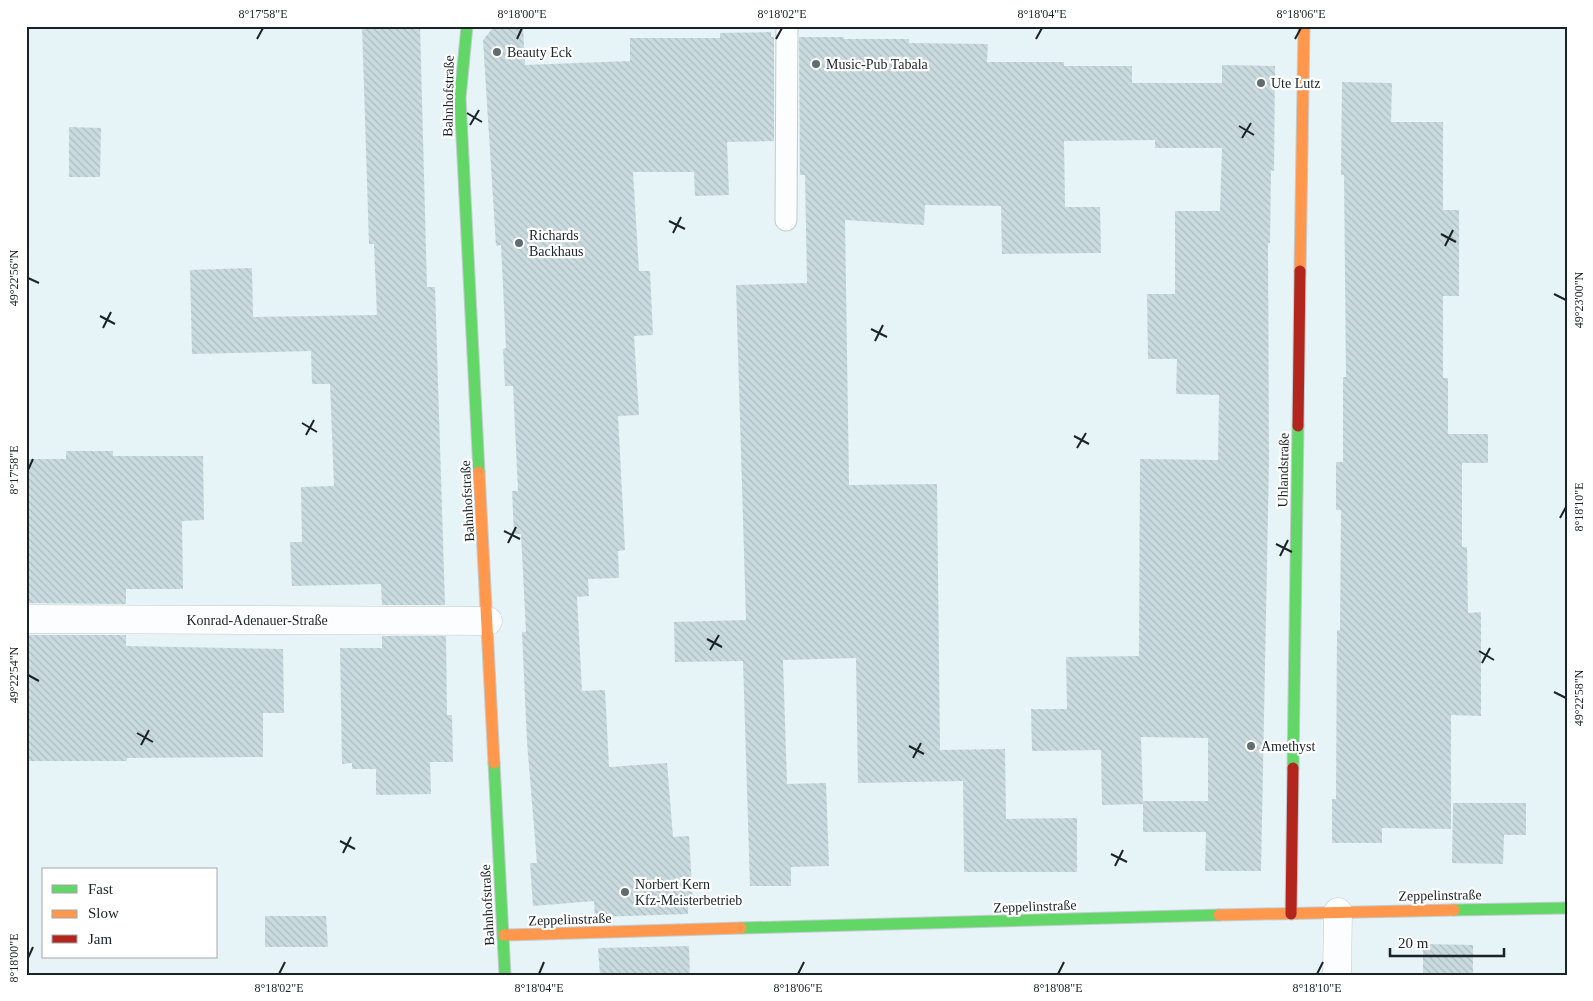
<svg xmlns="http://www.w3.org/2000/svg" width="1593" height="1001" font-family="'Times New Roman',serif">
<defs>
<pattern id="building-back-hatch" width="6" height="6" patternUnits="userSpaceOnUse" patternTransform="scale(1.25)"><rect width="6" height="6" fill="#cadbe0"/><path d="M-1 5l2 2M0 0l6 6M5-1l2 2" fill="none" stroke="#adbcc0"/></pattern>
</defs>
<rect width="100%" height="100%" fill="#e6f3f7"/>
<g fill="url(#building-back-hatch)">
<path d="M362 26H420L427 287H435L445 605H382L381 584 292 586 290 542H302L301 487 334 486 330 384H312L311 351 192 354 190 270 252 268 253 317 377 315 374 244H369Z"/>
<path d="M523 27 525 65 630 61V38H720V33L771 32V37H774V141L727 142 729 195 695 196 694 172H633L639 271H650L653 335 634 336 639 415 618 416 625 550 618 551 619 578 588 579 589 596 577 597 582 691 605 690 609 767 667 763 673 837 689 836 693 904 688 905V914L595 917 594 901 533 906 530 863H537L527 742 522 632H526L521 534H514L512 491H518L513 386H505L503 349 506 348 501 245 496 246 483 40 492 29Z"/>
<path d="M799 37H844V39H909V43L988 44 987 62H1064V66H1132V83H1222V65L1275 66 1274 171 1271 170 1270 243H1268L1269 462 1261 871H1205L1206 832H1143V801H1208V738L1141 737 1143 804 1102 805 1101 750 1032 751 1031 709H1067L1066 657 1139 656 1140 459 1218 460 1219 395 1176 394 1177 359H1148L1147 294H1175V211H1220L1222 148H1155V140L1064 141 1065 207H1100L1101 253 1002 254 1001 206 925 205 924 225 845 220 849 485 937 484 940 750 1005 749 1006 819 1077 818V872H964L963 781 858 783 856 658 783 660 787 784 826 783 829 866 791 867V886H750L743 661 675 662 674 622 746 620 736 285 807 283 805 175H800Z"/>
<path d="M1342 82 1392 83 1391 122H1443V210H1459V296H1443V378H1448V434H1488V463H1462V547H1467L1468 613 1481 612V716L1451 715V829L1382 828V843H1332V799H1336L1337 630H1340L1341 510H1336V462H1343V377H1346L1344 175H1341Z"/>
<path d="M69 127 101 128 100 177H69Z"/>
<path d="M66 451H113V456H203L204 520 182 521 183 589H126V604L26 603V459H66Z"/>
<path d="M26 635H126V646L283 649 284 713H263V757L127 758V761H26Z"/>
<path d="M382 636H446L447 715H452L453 762H430L431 794 376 795V769H352V763L342 764 340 648H382Z"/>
<path d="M1453 803H1526V835H1504L1503 864 1452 863Z"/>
<path d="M265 916H326L328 947H265Z"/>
<path d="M1423 944 1473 945V975H1423Z"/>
<path d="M689 946 690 975H600L598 948Z"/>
</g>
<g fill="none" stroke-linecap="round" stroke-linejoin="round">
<defs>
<path id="lane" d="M786 220 787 26"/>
<g id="street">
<path d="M26 619 488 621"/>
<path d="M1337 975 1338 912"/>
</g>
<g id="fast">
<path d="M467 26 460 98 479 472"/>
<path d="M494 763 505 975"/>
<path d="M1293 768 1298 426"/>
<path d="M1454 910 1567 908"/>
<path d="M741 928 1219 915"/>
</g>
<g id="slow">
<path d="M1300 271 1304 26"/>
<path d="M479 472 494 763"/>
<path d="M1219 915 1454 910"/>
<path d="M504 935 741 928"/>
</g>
<g id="jam">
<path d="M1298 426 1300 271"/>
<path d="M1291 914 1293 768"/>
</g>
</defs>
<use href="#lane" stroke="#c2cccf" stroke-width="23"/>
<use href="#street" stroke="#c2cccf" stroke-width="29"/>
<use href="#fast" stroke="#c2cccf" stroke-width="13"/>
<use href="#slow" stroke="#c2cccf" stroke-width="13"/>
<use href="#jam" stroke="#c2cccf" stroke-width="13"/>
<use href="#lane" stroke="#fbfdfe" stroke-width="21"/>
<use href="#street" stroke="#fbfdfe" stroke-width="28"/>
<use href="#fast" stroke="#63d668" stroke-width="11"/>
<use href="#slow" stroke="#ff974d" stroke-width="11"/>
<use href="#jam" stroke="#b3261e" stroke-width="11"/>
</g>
<path fill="none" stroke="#1a2326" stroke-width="2" d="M257 39 263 28M517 39 522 28M776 39 782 28M1036 39 1042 28M1295 39 1301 28M467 113 482 122M470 125 479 110M1239 126 1254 135M1242 138 1251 123M669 221 685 229M673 233 681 217M1441 234 1456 242M1445 246 1453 230M28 278 39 283M1554 294 1566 300M100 316 115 324M103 328 111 312M871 329 887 337M875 341 883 325M302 423 317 432M306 435 314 420M1074 436 1089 444M1077 448 1086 433M28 470 33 459M1560 518 1566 507M504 531 520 539M508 543 516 527M1276 544 1292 552M1280 556 1288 540M707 639 722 647M710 650 719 635M1479 651 1494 660M1482 663 1490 648M28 675 39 681M1554 692 1566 698M137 733 153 742M141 745 149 730M909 746 924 754M913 758 921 743M340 841 355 849M343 853 351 837M1111 854 1127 862M1115 866 1123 850M28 958 33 947M279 974 285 962M539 974 544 962M798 974 804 962M1058 974 1064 962M1317 974 1323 962"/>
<g fill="#616c6f" stroke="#fff" stroke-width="2">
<circle cx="497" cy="52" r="5"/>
<circle cx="816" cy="64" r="5"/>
<circle cx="1261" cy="83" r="5"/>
<circle cx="519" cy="243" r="5"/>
<circle cx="1251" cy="746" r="5"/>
<circle cx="625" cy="892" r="5"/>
</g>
<g text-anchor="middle" stroke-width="4.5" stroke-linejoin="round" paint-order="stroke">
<g font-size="14" fill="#1a2326" stroke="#fff" text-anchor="start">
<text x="507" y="57">Beauty Eck</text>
<text x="826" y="69">Music-Pub Tabala</text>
<text x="1271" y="88">Ute Lutz</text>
<text x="529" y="240">Richards<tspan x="529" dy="16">Backhaus</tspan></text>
<text x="1261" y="751">Amethyst</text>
<text x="635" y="889">Norbert Kern<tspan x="635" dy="16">Kfz-Meisterbetrieb</tspan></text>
</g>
<g font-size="14" fill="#1a2326" stroke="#fff">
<text transform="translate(448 96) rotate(-89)" y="5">Bahnhofstraße</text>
<text transform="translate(1283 470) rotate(-89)" y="5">Uhlandstraße</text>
<text transform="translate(467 501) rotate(-93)" y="5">Bahnhofstraße</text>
<text x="257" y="625">Konrad-Adenauer-Straße</text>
<text transform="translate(1440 895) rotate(-1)" y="5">Zeppelinstraße</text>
<text transform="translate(487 905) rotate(-93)" y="5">Bahnhofstraße</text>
<text transform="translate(1035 906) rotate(-2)" y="5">Zeppelinstraße</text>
<text transform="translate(570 919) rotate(-2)" y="5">Zeppelinstraße</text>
</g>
</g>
<rect width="1593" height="1001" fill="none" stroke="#ffffff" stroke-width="55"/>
<rect x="42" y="868" width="175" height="90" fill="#ffffff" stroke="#a3a7a8"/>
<rect x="52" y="885" width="25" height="8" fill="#63d668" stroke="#a3a7a8"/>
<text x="88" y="894" font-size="15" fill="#1a2326">Fast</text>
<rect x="52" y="910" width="25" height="8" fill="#ff974d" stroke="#a3a7a8"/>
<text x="88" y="918" font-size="15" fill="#1a2326">Slow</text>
<rect x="52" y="935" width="25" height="8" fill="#b3261e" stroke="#a3a7a8"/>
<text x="88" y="944" font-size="15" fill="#1a2326">Jam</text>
<path d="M1390 948v8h114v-8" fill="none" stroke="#1a2326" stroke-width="2.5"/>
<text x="1398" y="948" font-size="15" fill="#1a2326" stroke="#ffffff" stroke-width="4" paint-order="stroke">20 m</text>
<rect x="28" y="28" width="1538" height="946" fill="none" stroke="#1a2326" stroke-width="2"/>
<g font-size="12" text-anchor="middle" fill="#1a2326">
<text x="263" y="18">8°17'58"E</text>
<text x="522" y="18">8°18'00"E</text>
<text x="782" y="18">8°18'02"E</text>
<text x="1042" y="18">8°18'04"E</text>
<text x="1301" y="18">8°18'06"E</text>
<text transform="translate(14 278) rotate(-90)" y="4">49°22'56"N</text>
<text transform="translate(1579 300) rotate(-90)" y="4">49°23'00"N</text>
<text transform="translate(14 470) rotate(-90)" y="4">8°17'58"E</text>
<text transform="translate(1579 507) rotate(-90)" y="4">8°18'10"E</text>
<text transform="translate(14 675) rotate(-90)" y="4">49°22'54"N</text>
<text transform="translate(1579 698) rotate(-90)" y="4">49°22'58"N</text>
<text transform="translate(14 958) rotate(-90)" y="4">8°18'00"E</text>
<text x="279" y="992">8°18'02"E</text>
<text x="539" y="992">8°18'04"E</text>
<text x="798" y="992">8°18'06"E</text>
<text x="1058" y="992">8°18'08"E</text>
<text x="1317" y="992">8°18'10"E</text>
</g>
</svg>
